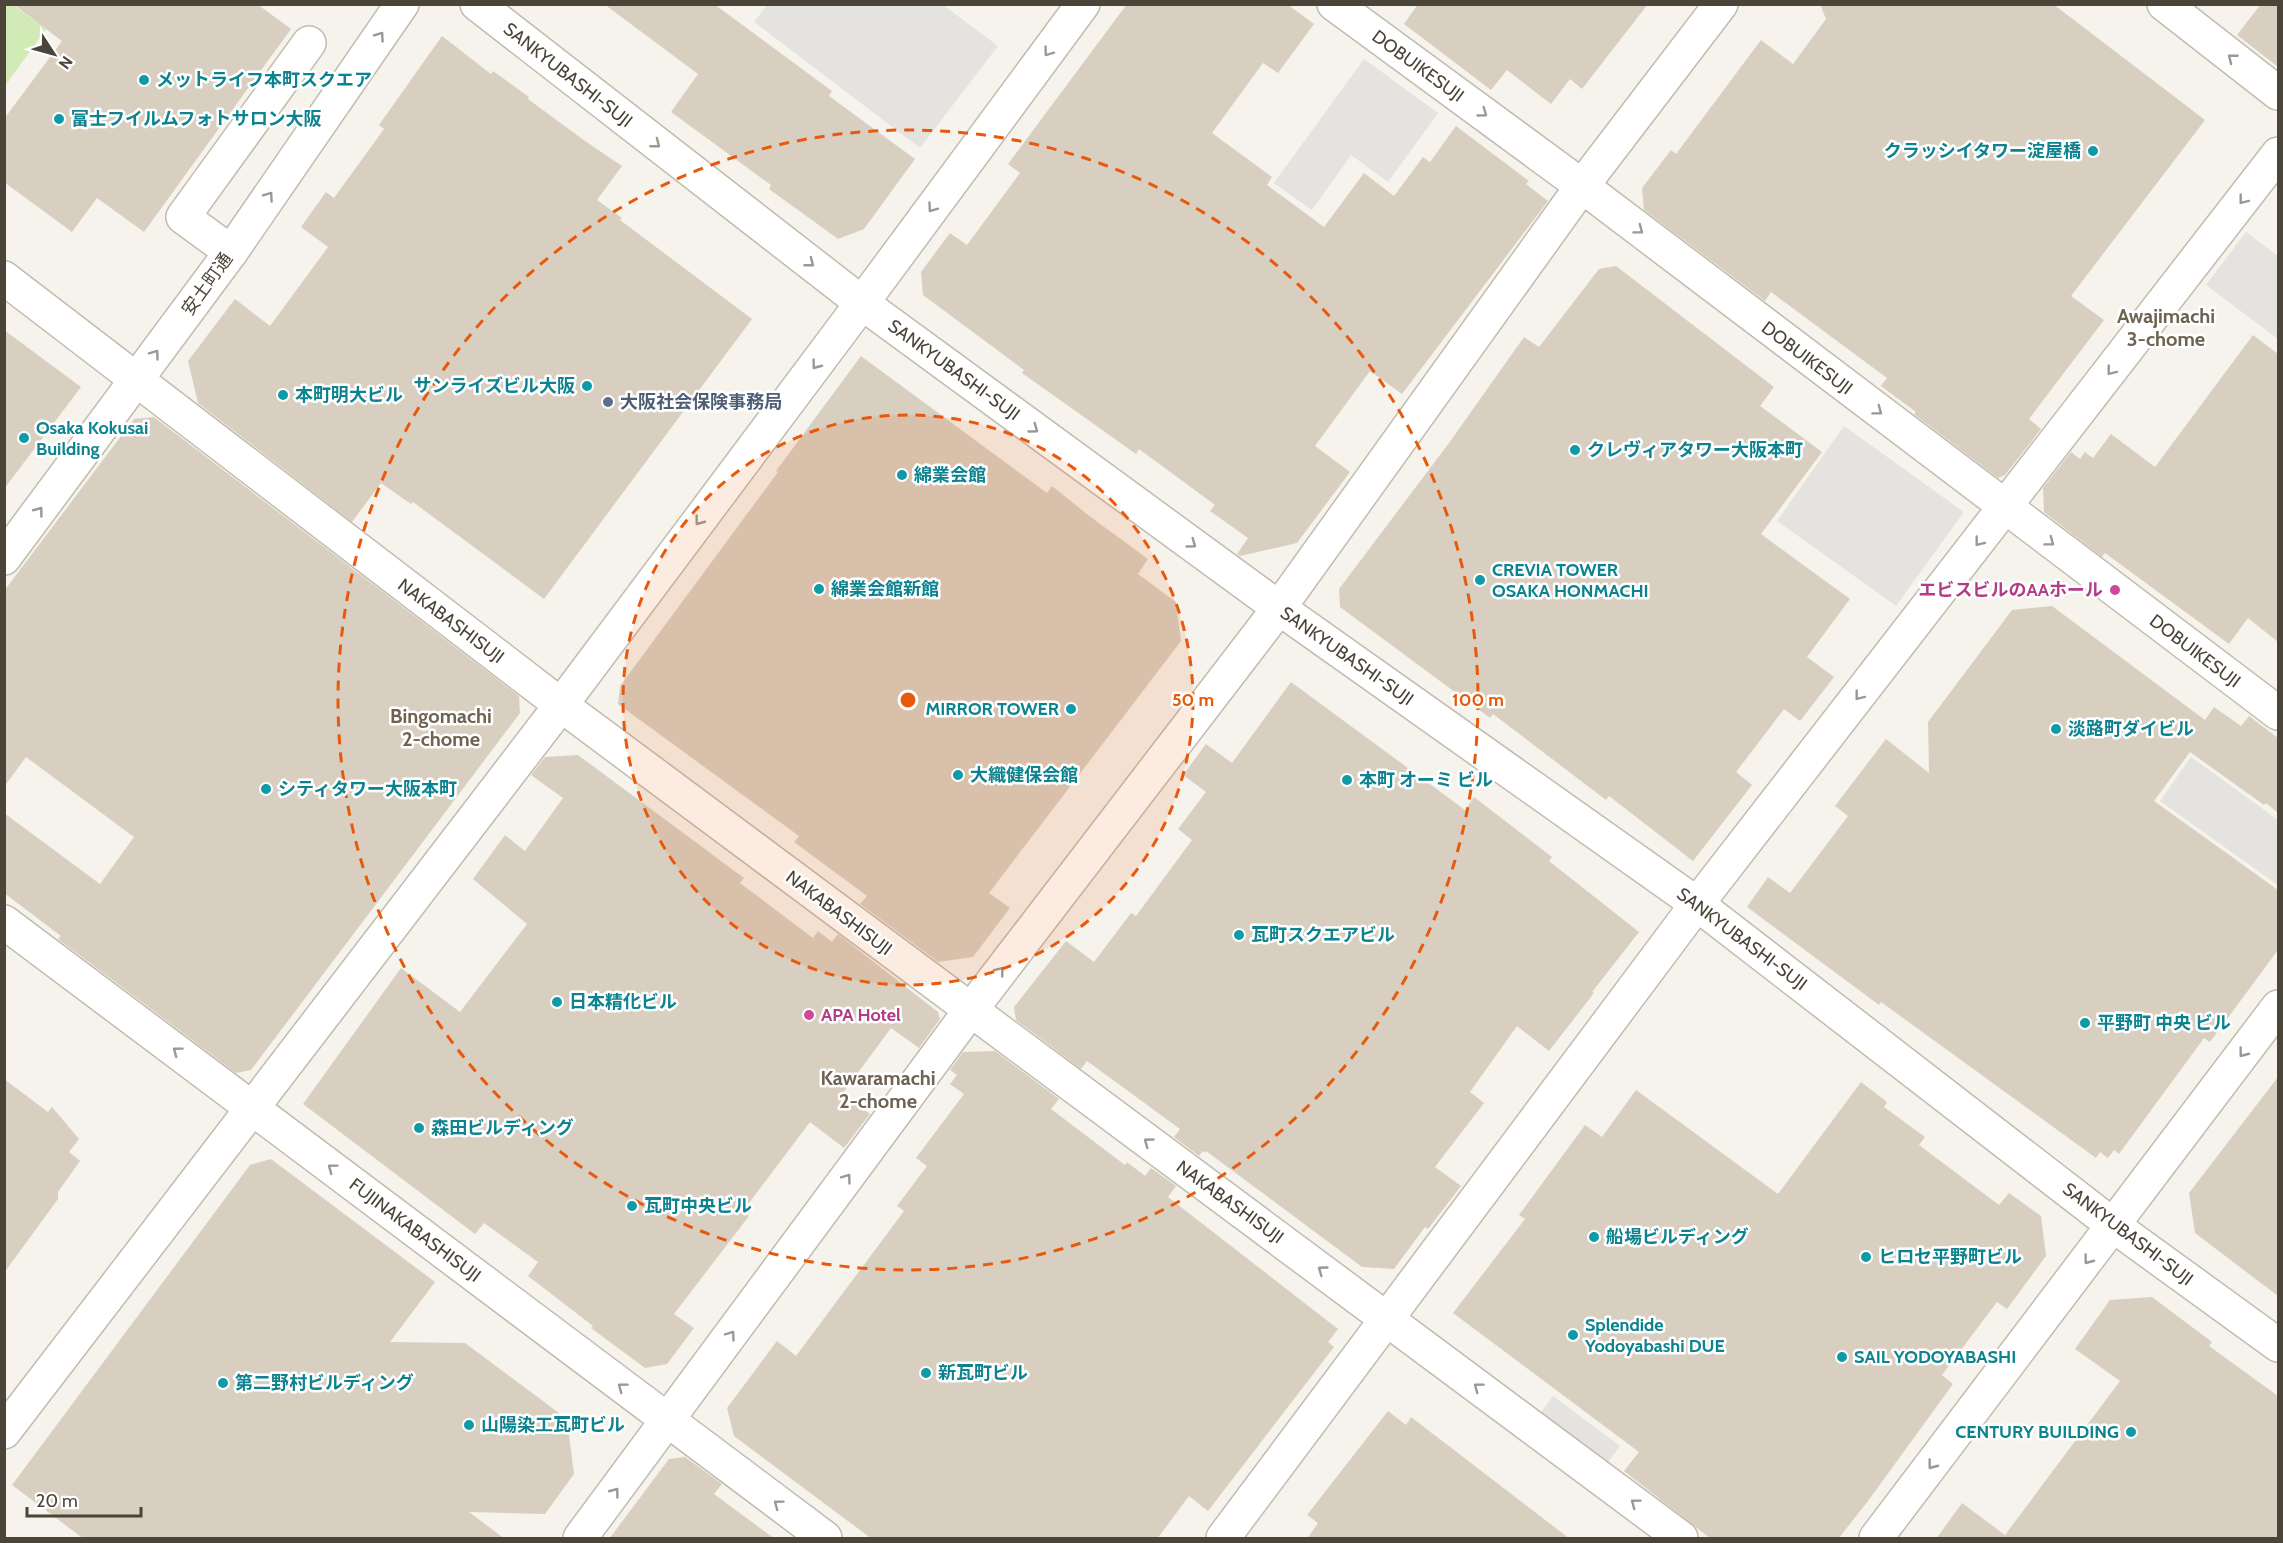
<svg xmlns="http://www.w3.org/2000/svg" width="2283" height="1543" font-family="Cabin,'Noto Sans JP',sans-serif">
<rect width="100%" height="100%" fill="#f6f3ec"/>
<path fill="#d2eab5" d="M5 4 13 5 46 29 5 86Z"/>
<g fill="#e5e3e0">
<path d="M767 5H943L998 46 920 148 754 22Z"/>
<path d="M1364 59 1438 113 1388 182 1351 155 1312 210 1274 183Z"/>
<path d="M2246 232 2278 256V339L2206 285Z"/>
<path d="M1844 426 1964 512 1896 606 1777 521Z"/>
<path d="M2191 757 2278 820V885L2160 801Z"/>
<path d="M1553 1396 1620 1446 1606 1465 1539 1415Z"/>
</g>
<g fill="#d8cfc1">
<path d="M13 4H257L291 29 144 232 97 198 72 232 4 182V119L62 41Z"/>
<path d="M604 4H714L832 91 829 96 915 159 864 229 838 239 769 189 771 185 671 112 698 74Z"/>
<path d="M1127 4H1287L1314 24 1278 73 1263 63 1212 133 1272 177 1267 185 1324 227 1364 173 1394 196 1423 157 1430 162 1456 126 1529 181 1526 184 1548 201 1402 394 1370 371 1315 446 1350 472 1297 543 1240 556 1237 554 1248 538 1210 511 1215 505 1139 449 1136 454 1022 373 1024 370 923 295 921 272 950 233 967 245 1020 173 1008 164Z"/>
<path d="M1418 4H1648L1582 89 1570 79 1551 104 1507 70 1491 90 1404 24Z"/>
<path d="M1820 4H2053L2205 120 2071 296 2104 320 2029 419 2041 429 2005 475 1998 478 1914 414 1916 412 1881 386 1887 378 1771 292 1765 301 1644 210 1642 188 1671 150 1676 154 1761 40 1793 64 1826 19Z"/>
<path d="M2261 4H2278V67L2237 35Z"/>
<path d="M442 36 491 74 493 71 529 97 528 99 585 141 622 166 597 200 622 218 620 220 752 319 544 599 413 502 411 504 381 483 352 522 198 403 188 361 235 299 270 326 328 247 301 227 326 192 334 198 384 129 379 125Z"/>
<path d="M1616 266 1774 387 1760 406 1822 452 1761 534 1850 599 1807 657 1834 677 1800 721 1784 709 1736 772 1752 785 1693 861 1609 796 1606 800 1493 714 1490 718 1340 607 1339 589 1449 443 1524 337 1539 347 1599 269Z"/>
<path d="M4 330 81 387 4 489Z"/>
<path d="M2253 335 2278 354V642L2248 618 2229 644 2105 553 2102 557 2044 512 2043 488 2071 452 2080 459 2085 452 2093 458 2111 434 2155 467Z"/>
<path d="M861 356 1047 493 1052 486 1088 515 1148 559 1138 574 1176 602 1181 641 989 893 1010 908 973 957 938 962 860 904 867 896 794 842 799 836 618 704 620 686 778 472 776 471Z"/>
<path d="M154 417 519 696 520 713 251 1070 236 1073 58 939 61 936 4 893V813L100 884 134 837 26 757 4 787V591L134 419Z"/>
<path d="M2052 606 2205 720 2214 707 2241 726 2249 716 2278 738V813L2266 803 2264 805 2190 752 2154 801 2278 890V950L2210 1042 2204 1038 2119 1154 2114 1150 2108 1158 2100 1152 2096 1158 1881 1002 1879 1005 1747 907 1768 877 1790 893 1848 816 1835 806 1886 739 1929 773 1928 722 2012 610Z"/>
<path d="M1291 682 1465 810 1474 797 1552 857 1549 861 1639 932 1592 992 1594 993 1549 1051 1517 1026 1470 1092 1484 1103 1435 1167 1461 1186 1428 1229 1425 1227 1394 1269 1362 1267 1206 1151 1205 1153 1203 1151 1199 1156 1174 1137 1180 1129 1087 1061 1081 1069 1016 1020 1014 1007 1066 941 1094 962 1131 913 1136 916 1192 840 1178 829 1206 792 1183 775 1206 744 1232 763Z"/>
<path d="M578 755 744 878 740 883 813 938 818 931 832 942 838 934 938 1012 940 1019 919 1048 891 1028 843 1093 870 1114 844 1148 810 1122 743 1211 749 1216 674 1314 694 1328 667 1364 645 1368 591 1328 593 1326 528 1276 538 1262 484 1223 475 1234 303 1104 401 968 460 1012 527 924 473 879 505 835 525 851 563 798 531 775 545 757Z"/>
<path d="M995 1051 1059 1099 1051 1109 1125 1165 1127 1162 1145 1176 1151 1168 1176 1186 1168 1197 1338 1329 1328 1342 1334 1347 1208 1511 1189 1496 1157 1539H872L734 1436 727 1408 777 1341 796 1356 904 1211 897 1206 927 1166 916 1158 964 1094 950 1084 957 1075 950 1070 963 1052Z"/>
<path d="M2278 1077V1296L2195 1233 2189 1193Z"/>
<path d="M4 1079 48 1112 52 1107 79 1139 69 1152 80 1161 58 1192V1199L4 1273Z"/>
<path d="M1861 1082 1887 1102 1884 1107 1925 1137 1919 1145 1999 1205 2009 1193 2041 1216 2046 1256 2007 1309 1997 1302 1942 1375 1953 1384 1868 1501 1838 1539H1711L1624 1471 1639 1452 1453 1313 1525 1219 1519 1215 1585 1125 1602 1137 1636 1090 1778 1194Z"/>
<path d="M271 1159 435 1282 390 1342 465 1343 567 1419 574 1474 545 1514 469 1512 505 1539H84L12 1485 250 1165Z"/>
<path d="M2152 1297 2212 1342 2209 1346 2278 1396V1539H1936L1962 1503 2005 1535 2120 1381 2075 1349 2110 1300Z"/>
<path d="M1388 1411 1406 1425 1411 1417 1570 1539H1307L1318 1523 1307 1515Z"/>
<path d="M685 1457 722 1484 714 1494 775 1539H609L669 1459Z"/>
</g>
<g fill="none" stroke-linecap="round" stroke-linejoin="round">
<defs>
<g id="minor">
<path d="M477 4 862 303 1279 608 1697 904 2114 1226 2278 1345"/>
<path d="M1334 4 1582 186 2278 713"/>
<path d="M2164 4 2278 93"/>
<path d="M231 252 183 217 309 43"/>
<path d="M4 278 561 705 1681 1538"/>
<path d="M4 558 231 252 402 4"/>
<path d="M4 922 825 1538"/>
<path d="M4 1432 561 705 862 303 1083 4"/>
<path d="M580 1538 970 1011 1279 608 1582 186 1721 4"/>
<path d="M1223 1538 1697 904 2278 154"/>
<path d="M1876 1538 2278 1007"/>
</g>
</defs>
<use href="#minor" stroke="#c2bbae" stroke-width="36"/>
<use href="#minor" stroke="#fff" stroke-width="33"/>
</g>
<defs><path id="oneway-chevron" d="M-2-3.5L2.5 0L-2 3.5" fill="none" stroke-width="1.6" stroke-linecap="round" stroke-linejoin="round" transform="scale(1.5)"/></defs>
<g stroke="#9c9892">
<use href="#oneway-chevron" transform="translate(380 36) rotate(-55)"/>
<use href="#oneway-chevron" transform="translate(1048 52) rotate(126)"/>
<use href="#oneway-chevron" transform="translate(2232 58) rotate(-142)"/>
<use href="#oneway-chevron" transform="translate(1483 113) rotate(36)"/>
<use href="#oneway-chevron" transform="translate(656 144) rotate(38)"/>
<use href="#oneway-chevron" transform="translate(269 196) rotate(-55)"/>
<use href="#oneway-chevron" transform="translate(2243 200) rotate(128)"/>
<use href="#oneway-chevron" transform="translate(932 208) rotate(126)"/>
<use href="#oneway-chevron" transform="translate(1639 230) rotate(37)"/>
<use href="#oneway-chevron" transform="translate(810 263) rotate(38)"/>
<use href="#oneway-chevron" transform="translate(155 354) rotate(-54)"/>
<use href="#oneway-chevron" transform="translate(816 365) rotate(127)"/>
<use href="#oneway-chevron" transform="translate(2111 371) rotate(128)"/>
<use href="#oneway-chevron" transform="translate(1878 411) rotate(37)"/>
<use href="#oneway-chevron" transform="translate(1034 429) rotate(36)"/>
<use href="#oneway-chevron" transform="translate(39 511) rotate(-53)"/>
<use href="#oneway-chevron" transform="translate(699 521) rotate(127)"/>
<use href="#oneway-chevron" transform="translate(1979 542) rotate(128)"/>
<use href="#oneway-chevron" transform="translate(2050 542) rotate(37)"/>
<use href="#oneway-chevron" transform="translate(1192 544) rotate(36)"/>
<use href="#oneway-chevron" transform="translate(1859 696) rotate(128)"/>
<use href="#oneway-chevron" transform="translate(1000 971) rotate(-52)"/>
<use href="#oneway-chevron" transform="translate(177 1051) rotate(-143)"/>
<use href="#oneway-chevron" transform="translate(2243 1053) rotate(127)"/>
<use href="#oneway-chevron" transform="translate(1148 1142) rotate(-144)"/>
<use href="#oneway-chevron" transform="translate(332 1168) rotate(-143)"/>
<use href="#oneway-chevron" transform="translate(847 1178) rotate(-54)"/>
<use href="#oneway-chevron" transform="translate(2088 1260) rotate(127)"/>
<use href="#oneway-chevron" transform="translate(1322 1270) rotate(-144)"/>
<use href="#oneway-chevron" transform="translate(731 1335) rotate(-54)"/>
<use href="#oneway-chevron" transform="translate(622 1387) rotate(-143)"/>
<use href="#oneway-chevron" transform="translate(1478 1387) rotate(-143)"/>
<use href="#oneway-chevron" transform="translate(1932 1465) rotate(127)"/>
<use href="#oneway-chevron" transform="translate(615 1492) rotate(-53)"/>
<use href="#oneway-chevron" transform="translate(1635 1503) rotate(-143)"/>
<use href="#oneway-chevron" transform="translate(778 1504) rotate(-143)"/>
</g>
<circle cx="908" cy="700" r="285" fill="#e8590c" fill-opacity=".12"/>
<g fill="none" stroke="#e8590c" stroke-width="3" stroke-dasharray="10 8">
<circle cx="908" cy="700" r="285"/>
<circle cx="908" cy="700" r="570"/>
</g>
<g fill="#0f9aa8" stroke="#fff" stroke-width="2">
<circle cx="144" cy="80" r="6"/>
<circle cx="59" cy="119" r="6"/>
<circle cx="2093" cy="151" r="6"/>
<circle cx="587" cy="386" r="6"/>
<circle cx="283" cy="395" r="6"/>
<circle cx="24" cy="438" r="6"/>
<circle cx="1575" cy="450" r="6"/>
<circle cx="902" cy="475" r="6"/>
<circle cx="1480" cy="580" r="6"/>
<circle cx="819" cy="589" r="6"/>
<circle cx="1071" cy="709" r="6"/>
<circle cx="2056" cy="729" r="6"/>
<circle cx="958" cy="775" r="6"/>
<circle cx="1347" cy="780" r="6"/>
<circle cx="266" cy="789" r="6"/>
<circle cx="1239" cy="935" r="6"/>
<circle cx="557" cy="1002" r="6"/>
<circle cx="2085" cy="1023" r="6"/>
<circle cx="419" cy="1128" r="6"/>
<circle cx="632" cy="1206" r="6"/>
<circle cx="1594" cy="1237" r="6"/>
<circle cx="1866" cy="1257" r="6"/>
<circle cx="1573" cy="1335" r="6"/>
<circle cx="1842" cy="1357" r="6"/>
<circle cx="926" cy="1373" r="6"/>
<circle cx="223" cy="1383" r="6"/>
<circle cx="469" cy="1425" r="6"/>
<circle cx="2131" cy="1432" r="6"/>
</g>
<circle fill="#5c6f8a" stroke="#fff" stroke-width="2" cx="608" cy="402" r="6"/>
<g fill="#d1479c" stroke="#fff" stroke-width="2">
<circle cx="2115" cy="590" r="6"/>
<circle cx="809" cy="1015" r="6"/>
</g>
<g text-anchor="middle" stroke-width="5" stroke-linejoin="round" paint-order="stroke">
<g font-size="18" fill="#4b4439" stroke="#fff">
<text transform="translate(1418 66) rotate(36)" y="6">DOBUIKESUJI</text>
<text transform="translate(568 75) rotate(38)" y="6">SANKYUBASHI-SUJI</text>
<text transform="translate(207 284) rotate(-54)" y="6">安土町通</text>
<text transform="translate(1807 358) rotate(37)" y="6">DOBUIKESUJI</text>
<text transform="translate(954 370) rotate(36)" y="6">SANKYUBASHI-SUJI</text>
<text transform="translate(451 621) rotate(37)" y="6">NAKABASHISUJI</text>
<text transform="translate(2195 651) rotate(37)" y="6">DOBUIKESUJI</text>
<text transform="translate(1347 656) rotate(35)" y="6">SANKYUBASHI-SUJI</text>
<text transform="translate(839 913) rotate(37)" y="6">NAKABASHISUJI</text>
<text transform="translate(1742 939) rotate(37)" y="6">SANKYUBASHI-SUJI</text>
<text transform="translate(1230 1202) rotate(36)" y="6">NAKABASHISUJI</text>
<text transform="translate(415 1230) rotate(37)" y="6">FUJINAKABASHISUJI</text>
<text transform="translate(2128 1234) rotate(37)" y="6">SANKYUBASHI-SUJI</text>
</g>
<g font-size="18" font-weight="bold" fill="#0d838f" stroke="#fff" text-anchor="start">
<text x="156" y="86">メットライフ本町スクエア</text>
<text x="71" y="125">富士フイルムフォトサロン大阪</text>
<text x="2081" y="157" text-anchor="end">クラッシイタワー淀屋橋</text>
<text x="575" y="392" text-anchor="end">サンライズビル大阪</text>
<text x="295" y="401">本町明大ビル</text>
<text x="36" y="434">Osaka Kokusai<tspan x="36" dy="21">Building</tspan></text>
<text x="1587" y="456">クレヴィアタワー大阪本町</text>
<text x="914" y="481">綿業会館</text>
<text x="1492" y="576">CREVIA TOWER<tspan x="1492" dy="21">OSAKA HONMACHI</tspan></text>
<text x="831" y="595">綿業会館新館</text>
<text x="1059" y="715" text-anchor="end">MIRROR TOWER</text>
<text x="2068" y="735">淡路町ダイビル</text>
<text x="970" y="781">大織健保会館</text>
<text x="1359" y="786">本町 オーミ ビル</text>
<text x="278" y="795">シティタワー大阪本町</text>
<text x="1251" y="941">瓦町スクエアビル</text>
<text x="569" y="1008">日本精化ビル</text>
<text x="2097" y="1029">平野町 中央 ビル</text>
<text x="431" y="1134">森田ビルディング</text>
<text x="644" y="1212">瓦町中央ビル</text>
<text x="1606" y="1243">船場ビルディング</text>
<text x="1878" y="1263">ヒロセ平野町ビル</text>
<text x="1585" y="1331">Splendide<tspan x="1585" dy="21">Yodoyabashi DUE</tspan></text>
<text x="1854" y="1363">SAIL YODOYABASHI</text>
<text x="938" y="1379">新瓦町ビル</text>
<text x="235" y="1389">第二野村ビルディング</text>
<text x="481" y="1431">山陽染工瓦町ビル</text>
<text x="2119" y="1438" text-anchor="end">CENTURY BUILDING</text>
</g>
<g font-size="18" font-weight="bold" fill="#4e5e75" stroke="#fff" text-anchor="start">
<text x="620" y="408">大阪社会保険事務局</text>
</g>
<g font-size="18" font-weight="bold" fill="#b23c85" stroke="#fff" text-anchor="end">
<text x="2103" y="596">エビスビルのAAホール</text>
<text x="821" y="1021" text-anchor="start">APA Hotel</text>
</g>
<g font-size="20" font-weight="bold" fill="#6e6250" stroke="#fff">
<text x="2166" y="323">Awajimachi<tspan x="2166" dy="23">3-chome</tspan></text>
<text x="441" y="723">Bingomachi<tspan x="441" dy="23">2-chome</tspan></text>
<text x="878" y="1085">Kawaramachi<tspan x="878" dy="23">2-chome</tspan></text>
</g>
</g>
<circle cx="908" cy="700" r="9" fill="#e8590c" stroke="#fff" stroke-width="3"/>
<g font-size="18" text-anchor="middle" font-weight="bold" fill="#e8590c" stroke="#fff" stroke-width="5" stroke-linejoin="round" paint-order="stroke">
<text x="1193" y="706">50 m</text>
<text x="1478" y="706">100 m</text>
</g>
<rect width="2283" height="1543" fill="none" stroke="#4b4439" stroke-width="12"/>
<g transform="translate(54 54) rotate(126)" stroke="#ffffff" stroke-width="4.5" paint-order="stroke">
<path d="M0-4.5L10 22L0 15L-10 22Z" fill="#4b4439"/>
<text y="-9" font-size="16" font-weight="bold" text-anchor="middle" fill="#4b4439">N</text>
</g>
<path d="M27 1507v9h114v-9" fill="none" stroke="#4b4439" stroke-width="3"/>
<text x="36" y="1507" font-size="18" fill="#4b4439" stroke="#ffffff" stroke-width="4.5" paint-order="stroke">20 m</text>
</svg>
